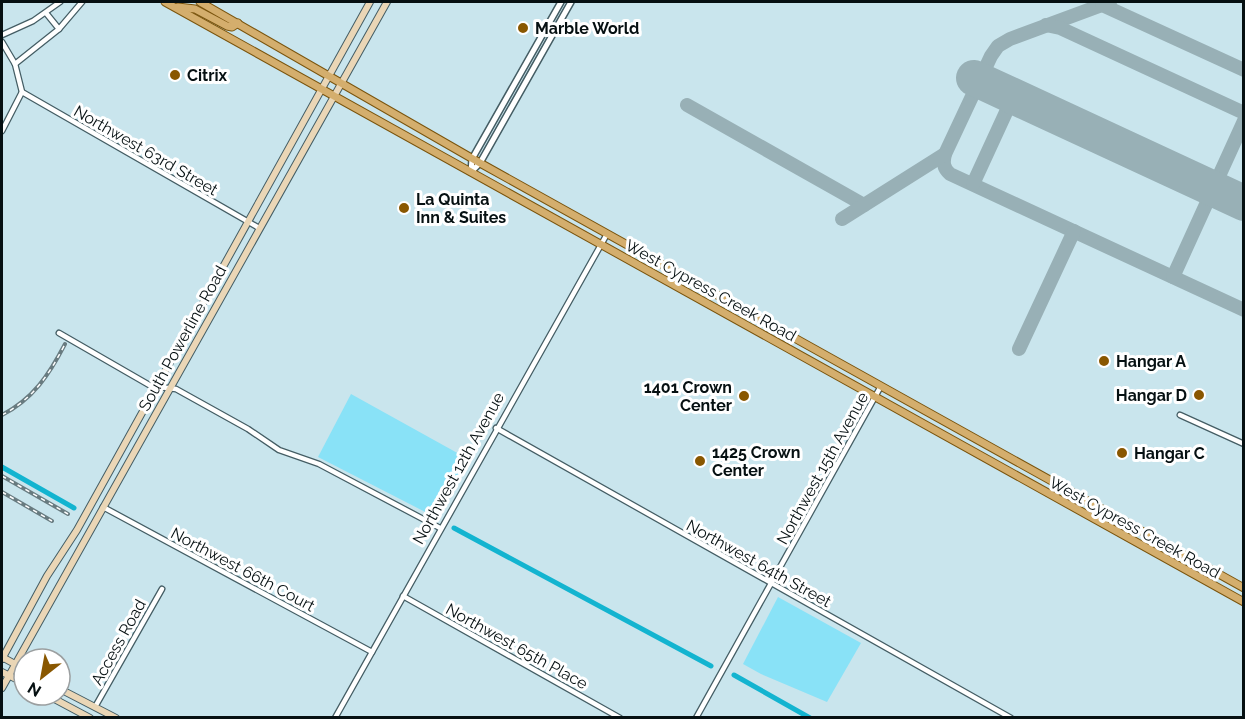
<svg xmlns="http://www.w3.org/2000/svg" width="1245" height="719" font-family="Raleway,sans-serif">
<rect width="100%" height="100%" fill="#c9e5ed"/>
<g fill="#89e2f7">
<path d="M351 394 470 460 435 517 318 457Z"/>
<path d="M778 597 861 643 827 702 761 674 743 664Z"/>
</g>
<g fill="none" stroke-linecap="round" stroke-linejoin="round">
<g stroke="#13b4d0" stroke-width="5">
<path d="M2 467 74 508"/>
<path d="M454 528 711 666"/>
<path d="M734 675 810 718"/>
</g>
<g stroke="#98b0b6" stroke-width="14">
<path d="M1110 2 1010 39 998 46 991 56 945 154C943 162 943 168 950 174L1244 310"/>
<path d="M1102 5 1244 70"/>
<path d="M1046 25 1060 28 1244 113"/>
<path d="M687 105 864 205"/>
<path d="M973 184 1013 97"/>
<path d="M842 219 945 154"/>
<path d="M1173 277 1244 121"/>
<path d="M1019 349 1074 231"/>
</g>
<path stroke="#98b0b6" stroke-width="36" d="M974 78 1244 203"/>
<defs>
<g id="minor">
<path d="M46 13 59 29"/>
<path d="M2 35 33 21 60 2"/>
<path d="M2 42 15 64 22 92 2 131"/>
<path d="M15 64 59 29 82 2"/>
<path d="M22 92 259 228"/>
<path d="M59 333 151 386 176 389 248 429 279 450 319 464 440 528"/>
<path d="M1180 415 1244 444"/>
<path d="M496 428 1011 718"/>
<path d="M103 507 372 652"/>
<path d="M403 596 620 718"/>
<path d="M95 707 162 589"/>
<path d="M335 718 607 234"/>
<path d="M696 718 881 386"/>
</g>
<g id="tertiary">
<path d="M471 172 480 163 571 2"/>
<path d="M471 172 472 159 561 2"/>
</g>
<g id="secondary">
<path d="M2 657 24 669"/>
<path d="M2 659 47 576 77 530 370 2"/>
<path d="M2 672 24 683"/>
<path d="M2 688 387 2"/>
<path d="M60 689 116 718"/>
<path d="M47 695 90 718"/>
</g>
<g id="primary">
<path d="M165 2 1244 602"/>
<path d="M200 2 480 163 1244 588"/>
<path d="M178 7 195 9 227 26 232 27 238 23"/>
</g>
</defs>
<use href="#minor" stroke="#445d64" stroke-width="7"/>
<use href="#tertiary" stroke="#445d64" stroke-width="8"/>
<use href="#secondary" stroke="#445d64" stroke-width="8"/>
<use href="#primary" stroke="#7a540d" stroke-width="9"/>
<use href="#minor" stroke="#fff" stroke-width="4.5"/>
<use href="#tertiary" stroke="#fff" stroke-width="5"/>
<use href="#secondary" stroke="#ead6b6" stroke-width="6"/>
<use href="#primary" stroke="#d4ae6d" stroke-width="7"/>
<defs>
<g id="rail">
<path d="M2 415C33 399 49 375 65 344"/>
<path d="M2 476 68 514"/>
<path d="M2 492 52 521"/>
</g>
</defs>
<use href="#rail" stroke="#687b80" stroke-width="4"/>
<use href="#rail" stroke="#fff" stroke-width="1.5" stroke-dasharray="4.5" stroke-linecap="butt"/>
</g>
<g fill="#895700" stroke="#fff" stroke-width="2">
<circle cx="523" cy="28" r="6"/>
<circle cx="175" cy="75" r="6"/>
<circle cx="404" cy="208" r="6"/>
<circle cx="1104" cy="361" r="6"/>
<circle cx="1199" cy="395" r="6"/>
<circle cx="744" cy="396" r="6"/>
<circle cx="1122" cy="453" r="6"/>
<circle cx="700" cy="461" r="6"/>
</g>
<g text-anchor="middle" stroke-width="6" stroke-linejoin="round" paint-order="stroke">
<g font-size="16" font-weight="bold" fill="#061012" stroke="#fff" text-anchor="start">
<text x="535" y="34">Marble World</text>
<text x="187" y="81">Citrix</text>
<text x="416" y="205">La Quinta<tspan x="416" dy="18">Inn &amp; Suites</tspan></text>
<text x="1116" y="367">Hangar A</text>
<text x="732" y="393" text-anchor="end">1401 Crown<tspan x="732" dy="18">Center</tspan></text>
<text x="1187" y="401" text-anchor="end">Hangar D</text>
<text x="712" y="458">1425 Crown<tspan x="712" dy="18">Center</tspan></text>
<text x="1134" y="459">Hangar C</text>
</g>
<g font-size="16" fill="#061012" stroke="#fff">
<text transform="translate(146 150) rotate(30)" y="6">Northwest 63rd Street</text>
<text transform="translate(711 290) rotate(29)" y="6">West Cypress Creek Road</text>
<text transform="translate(182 338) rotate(-61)" y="6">South Powerline Road</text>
<text transform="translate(458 468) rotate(-61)" y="6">Northwest 12th Avenue</text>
<text transform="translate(822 468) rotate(-61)" y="6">Northwest 15th Avenue</text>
<text transform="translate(1135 527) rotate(29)" y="6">West Cypress Creek Road</text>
<text transform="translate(759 563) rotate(29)" y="6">Northwest 64th Street</text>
<text transform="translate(243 569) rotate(28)" y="6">Northwest 66th Court</text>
<text transform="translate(118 642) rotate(-61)" y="6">Access Road</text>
<text transform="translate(517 646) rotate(29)" y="6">Northwest 65th Place</text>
</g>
</g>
<rect width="1245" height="719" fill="none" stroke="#061012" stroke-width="6"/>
<g transform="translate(42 677) rotate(211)"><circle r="28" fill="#ffffff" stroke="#9b9fa0" stroke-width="1.5"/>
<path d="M0-4.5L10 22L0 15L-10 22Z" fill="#895700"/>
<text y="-9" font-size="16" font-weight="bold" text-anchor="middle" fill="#061012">N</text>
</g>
</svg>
